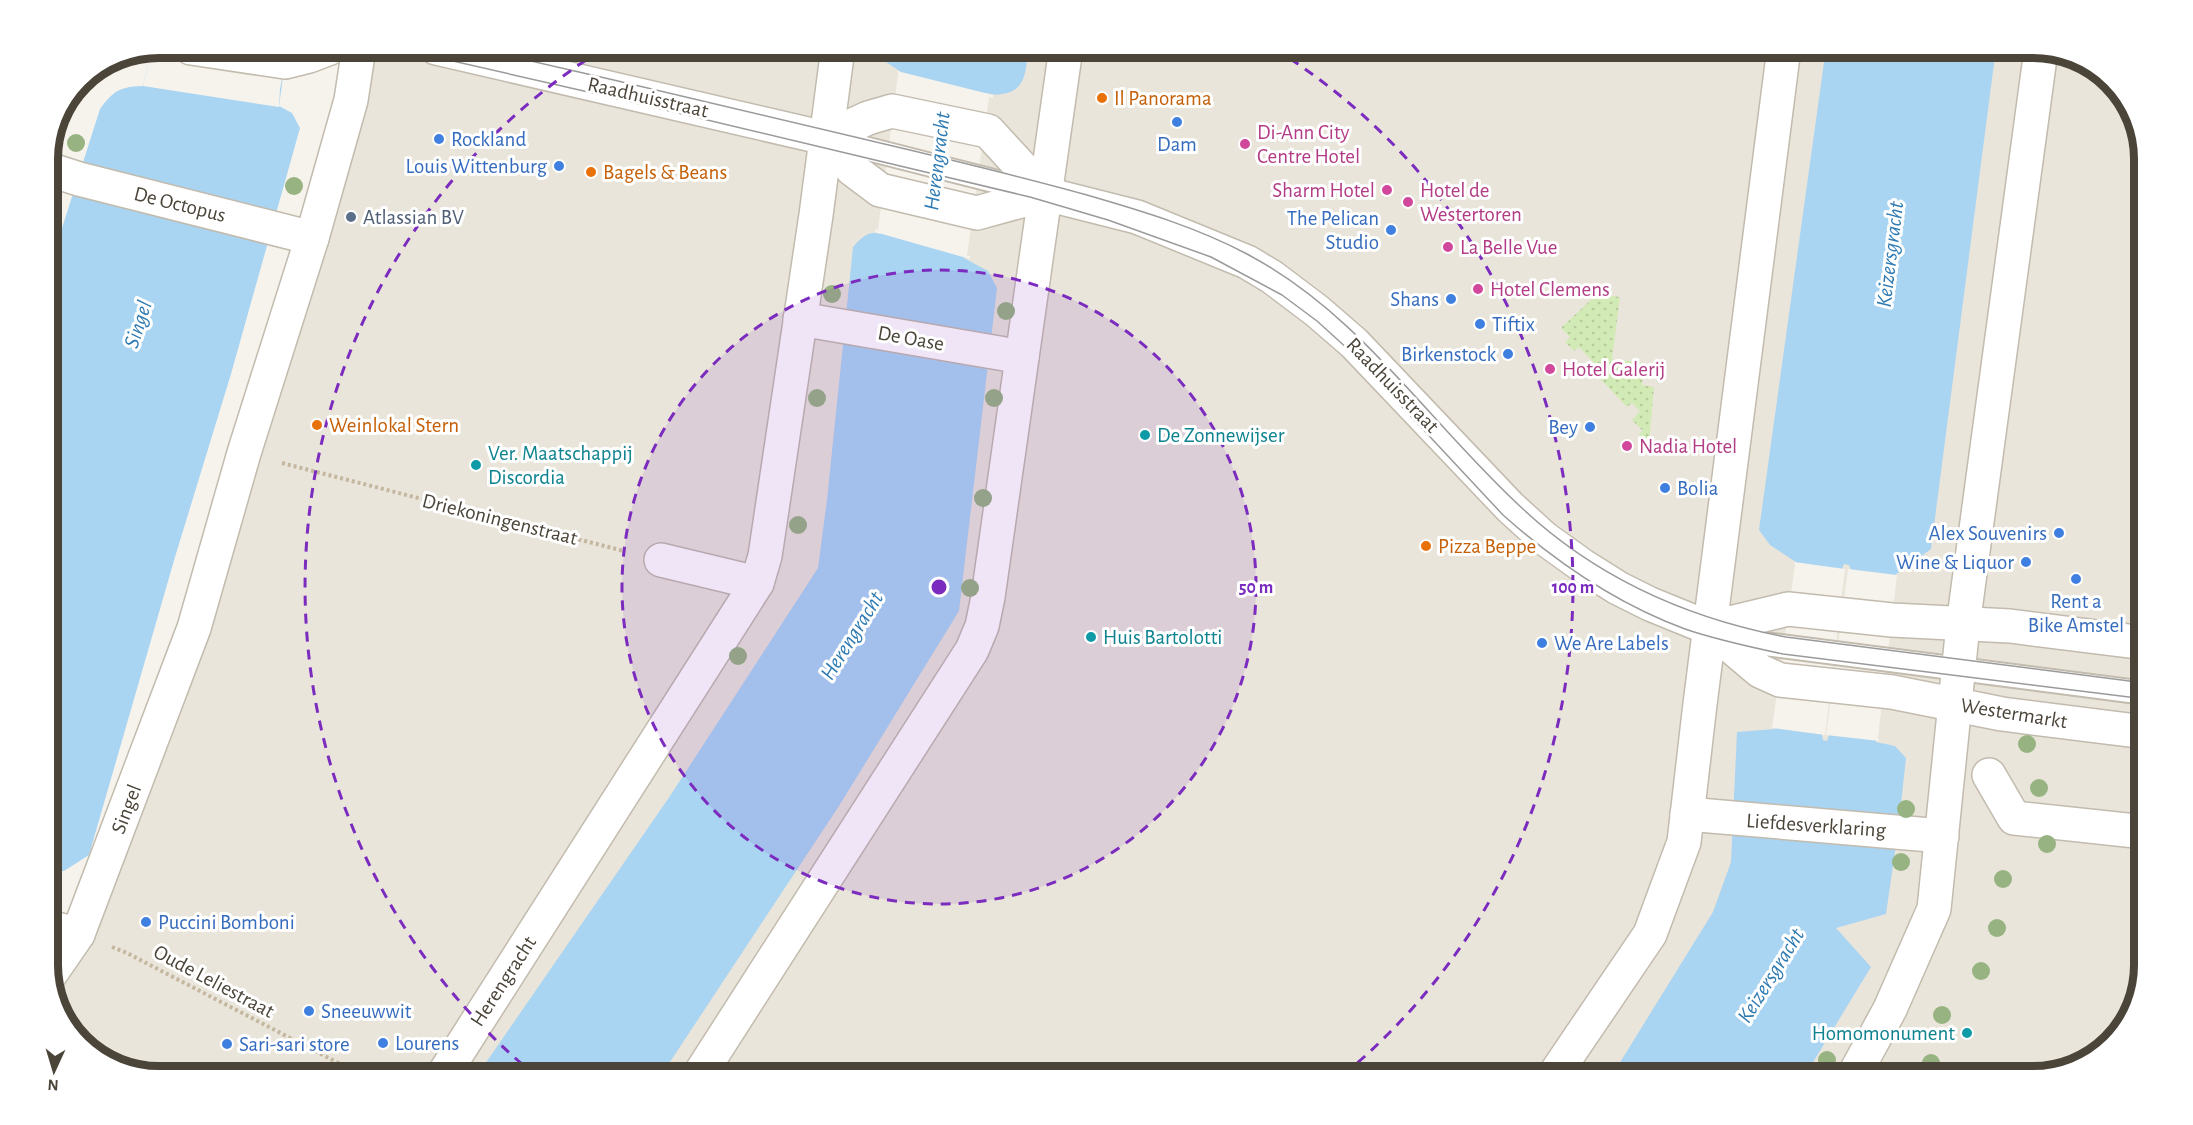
<svg xmlns="http://www.w3.org/2000/svg" width="2193" height="1125" font-family="'Alegreya Sans',sans-serif">
<defs>
<pattern id="green-dots" width="8" height="8" patternUnits="userSpaceOnUse" patternTransform="scale(1.5)"><rect width="8" height="8" fill="#d2eab5"/><path d="M2 2h.1M6 6h.1" fill="none" stroke="#b6ca9c" stroke-width="1.8" stroke-linecap="round"/></pattern>
</defs>
<rect width="100%" height="100%" fill="#f6f3ec"/>
<path fill="#eae5da" d="M355 48H2034L2083 59 2126 97 2145 152V966L2134 1015 2095 1058 2034 1077H159L110 1066 67 1028 48 973 94 907Z"/>
<path fill="url(#green-dots)" d="M1597 294 1620 297 1612 359 1644 363 1642 385 1654 387 1649 444 1639 434 1643 431 1632 420 1640 411 1632 403 1627 407 1591 369 1596 365 1579 347 1574 351 1565 342 1570 337 1561 328Z"/>
<g fill="#a9d4f2" fill-rule="evenodd">
<path d="M159 48 285 62 279 106 292 113 300 128 231 374 175 557 89 855 64 871 48 872V272L100 109C114 90 120 87 143 86L152 49Z"/>
<path d="M878 48H1028C1026 69 1027 91 1002 94 996 95 993 95 987 93L964 258 988 271 997 288 959 611 839 806 666 1068 665 1077H476L670 796 818 568 827 500 853 247C860 239 868 230 880 234L901 72 886 62Z"/>
<path d="M1826 48H1996L1931 549 1895 575 1876 742 1895 746 1906 758 1898 831 1886 914 1836 928 1871 967 1804 1077H1611L1713 912 1731 862 1737 732 1775 729 1799 564 1770 545 1759 530ZM1844 564 1849 565 1851 570 1829 735 1827 741 1823 740 1822 735 1842 569Z"/>
</g>
<g fill="#f6f3ec">
<path d="M159 48H288L280 89 279 107 143 86 152 49Z"/>
<path d="M897 71 993 95V98L989 97 967 256H970V259L875 232 876 229 878 230 898 74Z"/>
<path d="M1794 562 1845 569 1825 735 1772 728 1795 565Z"/>
<path d="M1848 569 1897 575 1878 737 1879 741 1826 735Z"/>
</g>
<g fill="none" stroke-linecap="round" stroke-linejoin="round">
<defs>
<g id="service">
<path d="M825 138 1045 194"/>
<path d="M1719 631 1757 643 2145 693"/>
</g>
<g id="pedestrian">
<path d="M48 169 79 179 312 238"/>
<path d="M800 319 1022 357"/>
<path d="M1989 775 2014 818 2145 832"/>
<path d="M1687 814 1942 836"/>
</g>
<g id="minor">
<path d="M661 560 757 583"/>
<path d="M48 927 78 934"/>
<path d="M49 976 78 934 194 628 244 453 312 238 351 100 359 48"/>
<path d="M442 1077 757 583 765 556 816 215 838 48"/>
<path d="M698 1077 972 650 982 626 988 597 1066 48"/>
<path d="M1553 1077 1650 934 1684 842 1700 704 1784 48"/>
<path d="M1853 1077 1890 1009 1934 909 1963 625 2041 50"/>
</g>
<g id="tertiary">
<path d="M191 48 285 62 309 56 330 48"/>
<path d="M436 48 825 138 868 118 892 111 988 131 1046 194"/>
<path d="M825 138 852 169 880 190 977 213 1046 194 1137 217 1247 262 1272 277 1317 311 1354 343 1510 507 1544 538 1583 566 1618 588 1650 604 1709 628 1760 671 1780 680 1892 692 2002 714 2145 732"/>
<path d="M1709 628 1788 609 1892 620 2010 626 2145 643"/>
</g>
</defs>
<use href="#service" stroke="#c2bbae" stroke-width="26"/>
<use href="#pedestrian" stroke="#c2bbae" stroke-width="36"/>
<use href="#minor" stroke="#c2bbae" stroke-width="36"/>
<use href="#tertiary" stroke="#c2bbae" stroke-width="36"/>
<g stroke="#c4b79f" stroke-width="4" stroke-dasharray="3 3" stroke-linecap="butt">
<path d="M282 463 624 551"/>
<path d="M112 947 127 953 365 1077"/>
</g>
<use href="#service" stroke="#fff" stroke-width="22"/>
<use href="#pedestrian" stroke="#fff" stroke-width="33"/>
<use href="#minor" stroke="#fff" stroke-width="33"/>
<use href="#tertiary" stroke="#fff" stroke-width="33"/>
<g stroke="#9a9a9a" stroke-width="1.5">
<path d="M383 48 422 54 619 99 1030 197 1108 220 1211 257 1282 295 1317 321 1349 350 1503 515C1557 563 1617 604 1685 629 1717 640 1750 647 1783 654L2145 699"/>
<path d="M474 48C621 81 768 116 914 151 972 165 1030 179 1087 195 1142 211 1196 227 1247 254 1362 315 1429 423 1523 509 1597 578 1687 618 1786 637L2145 683"/>
</g>
</g>
<g fill="#97b381">
<circle cx="76" cy="143" r="9"/>
<circle cx="294" cy="186" r="9"/>
<circle cx="832" cy="294" r="9"/>
<circle cx="1006" cy="311" r="9"/>
<circle cx="817" cy="398" r="9"/>
<circle cx="994" cy="398" r="9"/>
<circle cx="983" cy="498" r="9"/>
<circle cx="798" cy="525" r="9"/>
<circle cx="970" cy="588" r="9"/>
<circle cx="738" cy="656" r="9"/>
<circle cx="2027" cy="744" r="9"/>
<circle cx="2039" cy="788" r="9"/>
<circle cx="1906" cy="809" r="9"/>
<circle cx="2047" cy="844" r="9"/>
<circle cx="1901" cy="862" r="9"/>
<circle cx="2003" cy="879" r="9"/>
<circle cx="1997" cy="928" r="9"/>
<circle cx="1981" cy="971" r="9"/>
<circle cx="1942" cy="1015" r="9"/>
<circle cx="1827" cy="1060" r="9"/>
<circle cx="1931" cy="1063" r="9"/>
</g>
<circle cx="939" cy="587" r="317" fill="#7b2cbf" fill-opacity=".12"/>
<g fill="none" stroke="#7b2cbf" stroke-width="3" stroke-dasharray="10 8">
<circle cx="939" cy="587" r="317"/>
<path d="M536 1076A634 634 0 0 1 603 49M1275 49A634 634 0 0 1 1342 1076"/>
</g>
<g fill="#e8710a" stroke="#fff" stroke-width="2">
<circle cx="1102" cy="98" r="6"/>
<circle cx="591" cy="172" r="6"/>
<circle cx="317" cy="425" r="6"/>
<circle cx="1426" cy="546" r="6"/>
</g>
<g fill="#3f7fe0" stroke="#fff" stroke-width="2">
<circle cx="1177" cy="122" r="6"/>
<circle cx="439" cy="139" r="6"/>
<circle cx="559" cy="166" r="6"/>
<circle cx="1391" cy="230" r="6"/>
<circle cx="1451" cy="299" r="6"/>
<circle cx="1480" cy="324" r="6"/>
<circle cx="1508" cy="354" r="6"/>
<circle cx="1590" cy="427" r="6"/>
<circle cx="1665" cy="488" r="6"/>
<circle cx="2059" cy="533" r="6"/>
<circle cx="2026" cy="562" r="6"/>
<circle cx="2076" cy="579" r="6"/>
<circle cx="1542" cy="643" r="6"/>
<circle cx="146" cy="922" r="6"/>
<circle cx="309" cy="1011" r="6"/>
<circle cx="383" cy="1043" r="6"/>
<circle cx="227" cy="1044" r="6"/>
</g>
<g fill="#d1479c" stroke="#fff" stroke-width="2">
<circle cx="1245" cy="144" r="6"/>
<circle cx="1387" cy="190" r="6"/>
<circle cx="1408" cy="202" r="6"/>
<circle cx="1448" cy="247" r="6"/>
<circle cx="1478" cy="289" r="6"/>
<circle cx="1550" cy="369" r="6"/>
<circle cx="1627" cy="446" r="6"/>
</g>
<circle fill="#5c6f8a" stroke="#fff" stroke-width="2" cx="351" cy="217" r="6"/>
<g fill="#0f9aa8" stroke="#fff" stroke-width="2">
<circle cx="1145" cy="435" r="6"/>
<circle cx="476" cy="465" r="6"/>
<circle cx="1091" cy="637" r="6"/>
<circle cx="1967" cy="1033" r="6"/>
</g>
<g text-anchor="middle" stroke-width="6" stroke-linejoin="round" paint-order="stroke">
<g font-size="21" fill="#4b4439" stroke="#fff">
<text transform="translate(648 97) rotate(13)" y="7">Raadhuisstraat</text>
<text transform="translate(180 204) rotate(14)" y="7">De Octopus</text>
<text transform="translate(911 338) rotate(10)" y="7">De Oase</text>
<text transform="translate(1393 385) rotate(46)" y="7">Raadhuisstraat</text>
<text transform="translate(500 519) rotate(14)" y="7">Driekoningenstraat</text>
<text transform="translate(2014 713) rotate(9)" y="7">Westermarkt</text>
<text transform="translate(126 809) rotate(-69)" y="7">Singel</text>
<text transform="translate(1816 825) rotate(4)" y="7">Liefdesverklaring</text>
<text transform="translate(214 981) rotate(28)" y="7">Oude Leliestraat</text>
<text transform="translate(503 981) rotate(-57)" y="7">Herengracht</text>
</g>
<g font-size="21" fill="#c56008" stroke="#fff" text-anchor="start">
<text x="1114" y="105">Il Panorama</text>
<text x="603" y="179">Bagels &amp; Beans</text>
<text x="329" y="432">Weinlokal Stern</text>
<text x="1438" y="553">Pizza Beppe</text>
</g>
<g font-size="21" fill="#b23c85" stroke="#fff" text-anchor="start">
<text x="1257" y="139">Di-Ann City<tspan x="1257" dy="24">Centre Hotel</tspan></text>
<text x="1375" y="197" text-anchor="end">Sharm Hotel</text>
<text x="1420" y="197">Hotel de<tspan x="1420" dy="24">Westertoren</tspan></text>
<text x="1460" y="254">La Belle Vue</text>
<text x="1490" y="296">Hotel Clemens</text>
<text x="1562" y="376">Hotel Galerij</text>
<text x="1639" y="453">Nadia Hotel</text>
</g>
<g font-size="21" fill="#366cbe" stroke="#fff" text-anchor="start">
<text x="451" y="146">Rockland</text>
<text x="1177" y="151" text-anchor="middle">Dam</text>
<text x="547" y="173" text-anchor="end">Louis Wittenburg</text>
<text x="1379" y="225" text-anchor="end">The Pelican<tspan x="1379" dy="24">Studio</tspan></text>
<text x="1439" y="306" text-anchor="end">Shans</text>
<text x="1492" y="331">Tiftix</text>
<text x="1496" y="361" text-anchor="end">Birkenstock</text>
<text x="1578" y="434" text-anchor="end">Bey</text>
<text x="1677" y="495">Bolia</text>
<text x="2047" y="540" text-anchor="end">Alex Souvenirs</text>
<text x="2014" y="569" text-anchor="end">Wine &amp; Liquor</text>
<text x="2076" y="608" text-anchor="middle">Rent a<tspan x="2076" dy="24">Bike Amstel</tspan></text>
<text x="1554" y="650">We Are Labels</text>
<text x="158" y="929">Puccini Bomboni</text>
<text x="321" y="1018">Sneeuwwit</text>
<text x="395" y="1050">Lourens</text>
<text x="239" y="1051">Sari-sari store</text>
</g>
<g font-size="21" fill="#4e5e75" stroke="#fff" text-anchor="start">
<text x="363" y="224">Atlassian BV</text>
</g>
<g font-size="21" fill="#0d838f" stroke="#fff" text-anchor="start">
<text x="1157" y="442">De Zonnewijser</text>
<text x="488" y="460">Ver. Maatschappij<tspan x="488" dy="24">Discordia</tspan></text>
<text x="1103" y="644">Huis Bartolotti</text>
<text x="1955" y="1040" text-anchor="end">Homomonument</text>
</g>
<g font-size="22" font-style="italic" fill="#2e7ab2" stroke="#fff">
<text transform="translate(936 161) rotate(-83)" y="8">Herengracht</text>
<text transform="translate(1889 254) rotate(-83)" y="8">Keizersgracht</text>
<text transform="translate(137 324) rotate(-72)" y="8">Singel</text>
<text transform="translate(851 635) rotate(-58)" y="8">Herengracht</text>
<text transform="translate(1770 975) rotate(-58)" y="8">Keizersgracht</text>
</g>
</g>
<path d="M0 0H2193V1125H0ZM159 58H2033A101 101 0 0 1 2134 159V965A101 101 0 0 1 2033 1066H159A101 101 0 0 1 58 965V159A101 101 0 0 1 159 58Z" fill="#fff" fill-rule="evenodd"/>
<path fill="none" stroke="#4b4439" stroke-width="8" d="M159 58H2033A101 101 0 0 1 2134 159V965A101 101 0 0 1 2033 1066H159A101 101 0 0 1 58 965V159A101 101 0 0 1 159 58Z"/>
<circle cx="939" cy="587" r="9" fill="#7b2cbf" stroke="#fff" stroke-width="3"/>
<g font-size="18" text-anchor="middle" font-weight="bold" fill="#7b2cbf" stroke="#fff" stroke-width="6" stroke-linejoin="round" paint-order="stroke">
<text x="1256" y="593">50 m</text>
<text x="1573" y="593">100 m</text>
</g>
<g transform="translate(54 1071) rotate(184)" stroke="#ffffff" stroke-width="4.5" paint-order="stroke">
<path d="M0-4.5L10 22L0 15L-10 22Z" fill="#4b4439"/>
<text y="-9" font-size="16" font-weight="bold" text-anchor="middle" fill="#4b4439">N</text>
</g>
</svg>
